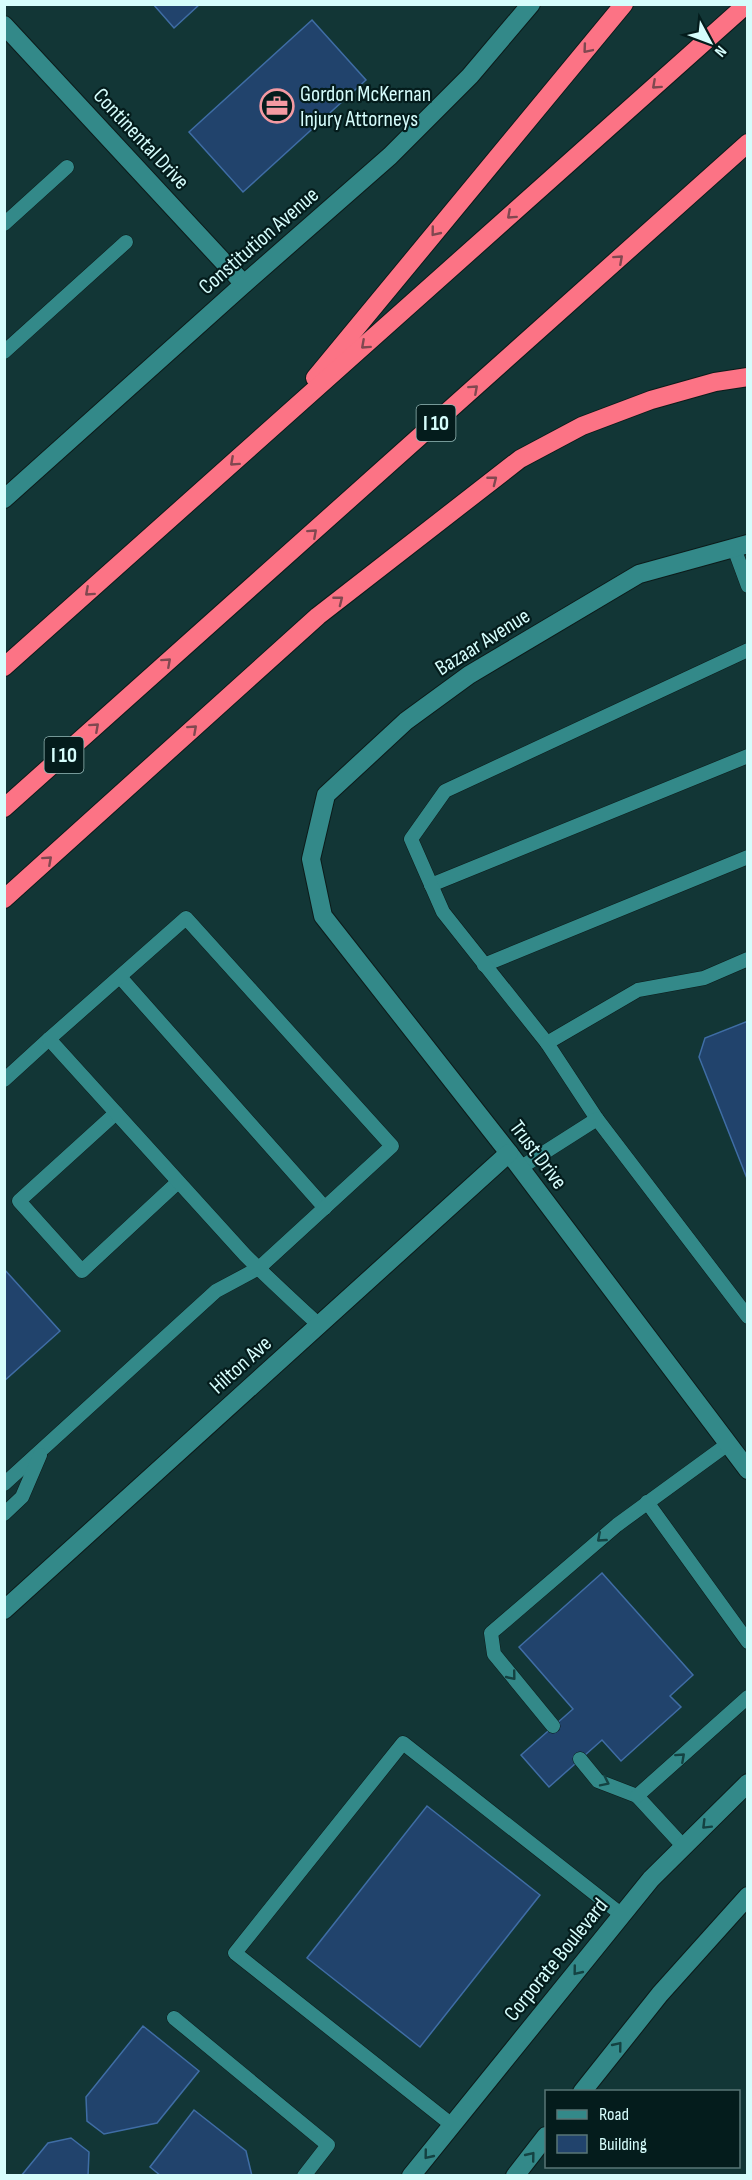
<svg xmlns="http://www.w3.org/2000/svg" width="752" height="2180" font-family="'Sofia Sans Condensed',sans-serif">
<rect width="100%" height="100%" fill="#123636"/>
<g fill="#21436c" stroke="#3f6da5" stroke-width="1.5">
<path d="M153 4H200L174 28Z"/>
<path d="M312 20 366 80 243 192 189 132Z"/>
<path d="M748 1021V1181L699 1057 705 1038Z"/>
<path d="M4 1269 60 1331 4 1381Z"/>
<path d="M602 1573 693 1675 670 1696 681 1707 621 1761 602 1740 549 1787 521 1755 573 1709 519 1647Z"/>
<path d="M427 1806 540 1895 420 2047 307 1958Z"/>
<path d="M143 2026 199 2071 157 2123 104 2134 87 2121 86 2097Z"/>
<path d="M194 2110 246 2151 252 2176H161L150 2167Z"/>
<path d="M71 2138 89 2152 88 2176H21L48 2143Z"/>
</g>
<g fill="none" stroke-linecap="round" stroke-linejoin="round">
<defs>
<g id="service">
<path d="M4 224 67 167"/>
<path d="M4 352 126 242"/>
<path d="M734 548 748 586"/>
<path d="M431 885 748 756"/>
<path d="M484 965 748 857"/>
<path d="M120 977 325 1208"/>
<path d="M547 1043 443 912 411 839 445 791 748 650"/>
<path d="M4 1080 49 1039"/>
<path d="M116 1113 19 1201 82 1271 178 1182"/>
<path d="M597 1119 547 1043 638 990 704 978 748 959"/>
<path d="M520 1168 597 1119 748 1317"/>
<path d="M4 1484 216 1291 259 1268 392 1146 186 918 49 1039 245 1255C269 1279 294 1302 319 1325"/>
<path d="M647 1502 748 1642"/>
<path d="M4 1514 22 1497 40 1455"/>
<path d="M553 1726 494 1654 491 1633 617 1525 728 1444"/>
<path d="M580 1759 598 1781 637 1796 684 1847"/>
<path d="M637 1796 748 1697"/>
<path d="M174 2018 328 2145 304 2176"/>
<path d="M452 2125 235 1953 403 1743 622 1915"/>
</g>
<g id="minor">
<path d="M4 25 244 284"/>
<path d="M748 544 639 574 469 675 406 721 326 795 311 859 323 916 509 1153 748 1470"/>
<path d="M4 1610 509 1153"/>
</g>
<g id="tertiary">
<path d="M4 499 244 284 390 156 470 76 531 4"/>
<path d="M582 2092 660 1994 748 1896"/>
<path d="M411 2176 651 1879 748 1783"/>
<path d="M515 2176 546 2136"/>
</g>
<g id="motorway">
<path d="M315 378 624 4"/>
<path d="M4 667 747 4"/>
<path d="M4 808 748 143"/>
<path d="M4 899 318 616 520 459 582 426 651 400 715 382 748 377"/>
</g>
</defs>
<use href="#service" stroke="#0c1b1a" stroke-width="15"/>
<use href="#minor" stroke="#0c1b1a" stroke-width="20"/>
<use href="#tertiary" stroke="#0c1b1a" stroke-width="20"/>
<use href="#motorway" stroke="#0c1b1a" stroke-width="20"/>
<use href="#service" stroke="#338989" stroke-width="14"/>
<use href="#minor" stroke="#338989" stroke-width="18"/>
<use href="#tertiary" stroke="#338989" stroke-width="18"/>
<use href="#motorway" stroke="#fc7385" stroke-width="18"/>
</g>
<defs><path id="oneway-chevron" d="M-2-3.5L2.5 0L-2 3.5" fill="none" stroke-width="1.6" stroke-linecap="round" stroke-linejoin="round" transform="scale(1.5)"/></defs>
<g stroke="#804850">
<use href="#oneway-chevron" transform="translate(587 49) rotate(130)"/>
<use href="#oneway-chevron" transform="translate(656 85) rotate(138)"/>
<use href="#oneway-chevron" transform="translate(511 215) rotate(138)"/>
<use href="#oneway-chevron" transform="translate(435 232) rotate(129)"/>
<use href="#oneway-chevron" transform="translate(619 259) rotate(-42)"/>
<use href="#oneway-chevron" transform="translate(365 345) rotate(138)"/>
<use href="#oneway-chevron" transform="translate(474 389) rotate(-42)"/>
<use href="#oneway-chevron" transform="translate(234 462) rotate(138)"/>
<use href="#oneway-chevron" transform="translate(493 480) rotate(-38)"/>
<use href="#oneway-chevron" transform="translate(313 533) rotate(-42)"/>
<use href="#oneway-chevron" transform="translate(89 592) rotate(138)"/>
<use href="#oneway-chevron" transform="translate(339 600) rotate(-38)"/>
<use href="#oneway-chevron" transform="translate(167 662) rotate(-42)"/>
<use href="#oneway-chevron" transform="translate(95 727) rotate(-42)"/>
<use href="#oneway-chevron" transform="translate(193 729) rotate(-42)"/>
<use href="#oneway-chevron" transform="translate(48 860) rotate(-42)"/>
</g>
<g stroke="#144242">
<use href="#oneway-chevron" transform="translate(601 1538) rotate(139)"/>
<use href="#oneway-chevron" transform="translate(512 1676) rotate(51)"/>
<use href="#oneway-chevron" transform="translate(681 1757) rotate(-42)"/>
<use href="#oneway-chevron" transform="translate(605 1782) rotate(26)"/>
<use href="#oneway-chevron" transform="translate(706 1825) rotate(135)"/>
<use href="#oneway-chevron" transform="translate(577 1971) rotate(129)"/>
<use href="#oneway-chevron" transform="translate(618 2046) rotate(-51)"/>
<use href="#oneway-chevron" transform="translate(428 2155) rotate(129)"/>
<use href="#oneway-chevron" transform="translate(531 2156) rotate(-51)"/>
</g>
<defs>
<symbol id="office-ring" viewBox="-11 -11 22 22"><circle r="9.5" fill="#041c1c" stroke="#f49aa2" stroke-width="1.5"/><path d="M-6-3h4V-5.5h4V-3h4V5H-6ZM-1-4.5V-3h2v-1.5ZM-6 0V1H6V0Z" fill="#f49aa2"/></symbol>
</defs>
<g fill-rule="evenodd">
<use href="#office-ring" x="258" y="87" width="38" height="38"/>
</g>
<g text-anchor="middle" stroke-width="4.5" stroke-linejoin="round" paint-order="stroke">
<g fill="#041c1c" stroke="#97bab9" stroke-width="1.5">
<rect x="416.5" y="405" width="39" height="36" rx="4.5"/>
<rect x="44.5" y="737" width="39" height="36" rx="4.5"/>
</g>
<g font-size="21" font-weight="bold" fill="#d6fdfc">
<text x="436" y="430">I 10</text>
<text x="64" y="762">I 10</text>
</g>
<g font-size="22" fill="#d6fdfc" stroke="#041c1c" text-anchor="start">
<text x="300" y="101">Gordon McKernan<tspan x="300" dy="25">Injury Attorneys</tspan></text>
</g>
<g font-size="22" fill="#d6fdfc" stroke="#041c1c">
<text transform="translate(142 138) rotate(47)" y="8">Continental Drive</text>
<text transform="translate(258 240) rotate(-41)" y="8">Constitution Avenue</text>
<text transform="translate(482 641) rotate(-32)" y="8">Bazaar Avenue</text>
<text transform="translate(539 1154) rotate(53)" y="8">Trust Drive</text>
<text transform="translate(240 1364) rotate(-42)" y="8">Hilton Ave</text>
<text transform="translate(555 1959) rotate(-51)" y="8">Corporate Boulevard</text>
</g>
</g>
<rect width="752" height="2180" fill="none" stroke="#d6fdfc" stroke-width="12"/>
<rect x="545" y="2090" width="195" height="78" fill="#041c1c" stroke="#587676" stroke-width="1.5"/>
<rect x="557" y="2110" width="30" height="9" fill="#338989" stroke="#587676" stroke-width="1.5"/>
<text x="599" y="2120" font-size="18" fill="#d6fdfc">Road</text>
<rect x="557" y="2135" width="30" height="18" fill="#21436c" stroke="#587676" stroke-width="1.5"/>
<text x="599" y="2150" font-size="18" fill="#d6fdfc">Building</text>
<g transform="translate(710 42) rotate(131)" stroke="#041c1c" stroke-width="4.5" paint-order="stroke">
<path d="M0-4.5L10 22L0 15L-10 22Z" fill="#d6fdfc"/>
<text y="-9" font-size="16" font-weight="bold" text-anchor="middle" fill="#d6fdfc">N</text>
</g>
</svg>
